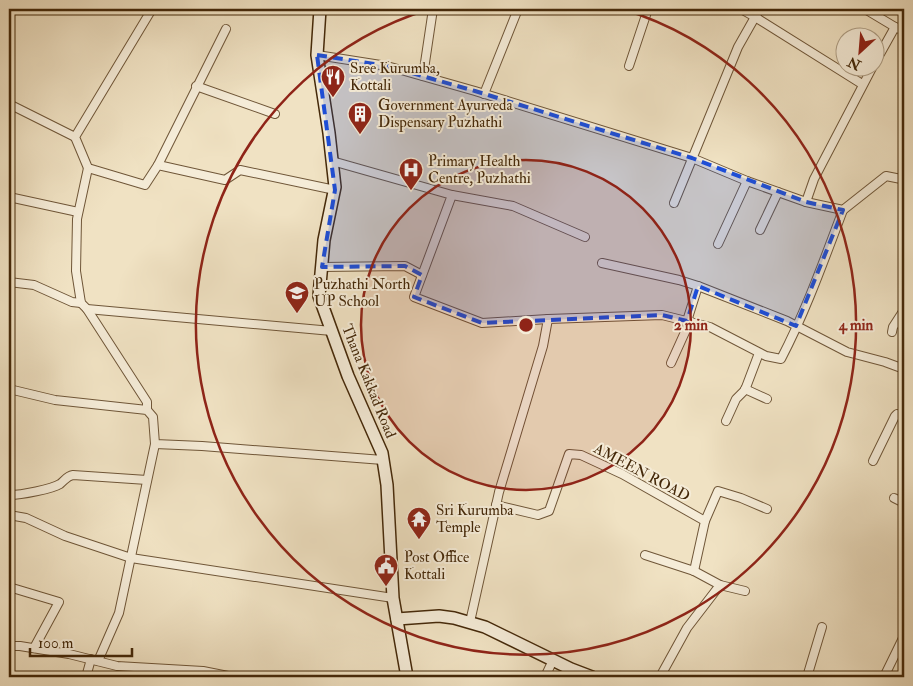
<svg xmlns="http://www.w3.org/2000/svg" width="913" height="686" font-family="'IM FELL Double Pica',serif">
<rect width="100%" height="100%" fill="#f0e2c3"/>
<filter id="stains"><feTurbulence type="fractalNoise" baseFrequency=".004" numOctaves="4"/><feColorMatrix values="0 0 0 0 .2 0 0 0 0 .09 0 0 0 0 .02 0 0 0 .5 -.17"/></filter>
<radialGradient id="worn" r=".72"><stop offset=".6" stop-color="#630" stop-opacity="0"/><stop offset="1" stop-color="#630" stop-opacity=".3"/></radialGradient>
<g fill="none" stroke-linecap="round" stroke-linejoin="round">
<defs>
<g id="street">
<path d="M152 9 75 137 88 168 145 185 158 165 225 180 240 170 335 190"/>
<path d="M741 9 755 17 760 9"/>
<path d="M865 9 895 27"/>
<path d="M317 55 387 66 475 91 692 158 747 181 806 202 843 210 886 176 901 179 904 183"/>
<path d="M876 61 895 27 904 31"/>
<path d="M629 66 648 9"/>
<path d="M423 76 433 9"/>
<path d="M196 86 275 114"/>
<path d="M484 94 518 9"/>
<path d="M9 104 75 137"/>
<path d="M332 161 452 195 414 297 482 323 548 319"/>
<path d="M158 165 226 29"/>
<path d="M88 168 77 219 76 271 81 303 87 309 332 331"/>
<path d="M452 195 513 206 585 237"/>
<path d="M9 197 78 212"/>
<path d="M806 202 814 179 872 68"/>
<path d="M674 203 738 47 755 17 862 84"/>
<path d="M760 230 778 192"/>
<path d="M718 244 747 181"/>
<path d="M602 263 679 280 698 286 787 321 847 352 885 362 904 369"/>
<path d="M322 267 405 266 422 275"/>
<path d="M9 282 34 285 72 302 81 303"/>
<path d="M87 309 147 402V410"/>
<path d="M687 321 698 286"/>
<path d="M892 332 893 327 904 310"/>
<path d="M671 363 690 321"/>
<path d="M9 389 55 400 147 410 153 417 155 444 202 446 383 460"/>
<path d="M745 389 767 399"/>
<path d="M726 421 736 399 745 390 759 353"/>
<path d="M873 461 895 416 897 414 904 418"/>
<path d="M9 498 10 495C21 495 52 489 60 484 65 480 67 476 73 475L147 480"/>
<path d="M894 498 904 503"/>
<path d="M496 505 538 515 549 511 569 454 581 455 622 474 705 521 694 571"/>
<path d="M9 515 26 518 65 536 131 558 393 598"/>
<path d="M705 521 718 491 741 498 767 509"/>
<path d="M645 555 694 571 720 585 687 628 660 677"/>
<path d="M720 585 745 591"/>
<path d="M9 587 59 602 34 648"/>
<path d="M470 622 499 492 543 346 548 319 662 315 710 327 766 356 781 359C806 311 824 260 843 210"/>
<path d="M9 646H20L69 654 117 666 203 671 233 677"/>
<path d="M98 661 119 613 155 444"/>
<path d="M86 677 91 659"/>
<path d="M545 677 553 660"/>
<path d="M807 677 822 627"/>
<path d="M884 677 904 636"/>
</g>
<g id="secondary">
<path d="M320 9 317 55 329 133 335 187 324 240 319 296 348 376 382 453 387 485 393 598 407 677"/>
<path d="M397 619 439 616 454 618 485 627 571 669 592 677"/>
</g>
</defs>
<use href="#street" stroke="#6f5638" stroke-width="10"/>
<use href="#secondary" stroke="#442809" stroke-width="14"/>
<use href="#street" stroke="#f5ecd8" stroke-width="8"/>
<use href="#secondary" stroke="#f5ecd8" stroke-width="11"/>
</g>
<path fill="#1d4ed8" fill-opacity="0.2" stroke="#1d4ed8" stroke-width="4" stroke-dasharray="10 6" stroke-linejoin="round" d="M317 55 387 66 475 91 692 158 806 202 843 210 796 326 698 286 687 321 662 315 482 323 414 297 422 275 405 266 322 267 335 190Z"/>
<circle cx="526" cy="325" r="165" fill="#8f2418" fill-opacity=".12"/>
<g fill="none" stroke="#8f2418" stroke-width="2.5">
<circle cx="526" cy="325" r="165"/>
<path d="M622 9A330 330 0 1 1 430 9"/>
</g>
<defs>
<symbol id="restaurant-pin" viewBox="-11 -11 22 30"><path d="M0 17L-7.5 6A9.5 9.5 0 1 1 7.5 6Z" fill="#8f2418" stroke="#f5ecd8"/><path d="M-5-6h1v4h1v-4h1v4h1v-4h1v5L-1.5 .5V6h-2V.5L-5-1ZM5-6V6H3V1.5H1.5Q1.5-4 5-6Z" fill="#fff"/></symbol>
<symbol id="building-pin" viewBox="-11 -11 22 30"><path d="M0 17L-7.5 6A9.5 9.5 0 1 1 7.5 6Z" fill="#8f2418" stroke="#f5ecd8"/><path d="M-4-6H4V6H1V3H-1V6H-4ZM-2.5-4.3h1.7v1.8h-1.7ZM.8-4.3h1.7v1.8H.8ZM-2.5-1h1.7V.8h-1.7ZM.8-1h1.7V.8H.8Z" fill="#fff"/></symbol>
<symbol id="hospital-pin" viewBox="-11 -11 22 30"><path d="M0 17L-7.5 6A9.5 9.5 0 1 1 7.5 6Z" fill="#8f2418" stroke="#f5ecd8"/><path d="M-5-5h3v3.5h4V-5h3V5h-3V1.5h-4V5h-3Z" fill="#fff"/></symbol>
<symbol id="school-pin" viewBox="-11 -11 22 30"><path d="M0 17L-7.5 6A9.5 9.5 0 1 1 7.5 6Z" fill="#8f2418" stroke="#f5ecd8"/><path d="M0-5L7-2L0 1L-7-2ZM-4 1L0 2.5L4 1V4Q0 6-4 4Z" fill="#fff"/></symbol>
<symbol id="temple-pin" viewBox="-11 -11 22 30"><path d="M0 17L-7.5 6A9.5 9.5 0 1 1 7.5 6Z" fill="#8f2418" stroke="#f5ecd8"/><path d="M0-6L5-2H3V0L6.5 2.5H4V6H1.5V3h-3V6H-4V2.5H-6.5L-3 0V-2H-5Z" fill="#fff"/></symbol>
<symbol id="civic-pin" viewBox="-11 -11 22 30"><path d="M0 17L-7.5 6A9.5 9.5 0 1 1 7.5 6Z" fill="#8f2418" stroke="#f5ecd8"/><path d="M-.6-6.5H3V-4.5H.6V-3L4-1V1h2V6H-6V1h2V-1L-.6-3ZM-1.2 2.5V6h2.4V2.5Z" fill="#fff"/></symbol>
</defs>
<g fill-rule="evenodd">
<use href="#restaurant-pin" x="319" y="63" width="28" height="38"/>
<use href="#building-pin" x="346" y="100" width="28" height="38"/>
<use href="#hospital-pin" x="397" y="156" width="28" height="38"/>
<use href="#school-pin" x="283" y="279" width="28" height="38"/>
<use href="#temple-pin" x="405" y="505" width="28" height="38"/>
<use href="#civic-pin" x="372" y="552" width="28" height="38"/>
</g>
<g text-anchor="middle" stroke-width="4" stroke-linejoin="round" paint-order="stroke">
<g font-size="15" fill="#442809" stroke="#f5ecd8" text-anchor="start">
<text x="350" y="73">Sree Kurumba,<tspan x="350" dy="17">Kottali</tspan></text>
<text x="378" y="110">Government Ayurveda<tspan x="378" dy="17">Dispensary Puzhathi</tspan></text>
<text x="428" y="166">Primary Health<tspan x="428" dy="17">Centre, Puzhathi</tspan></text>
<text x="314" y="289">Puzhathi North<tspan x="314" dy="17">UP School</tspan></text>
<text x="436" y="515">Sri Kurumba<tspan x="436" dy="17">Temple</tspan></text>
<text x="404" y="562">Post Office<tspan x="404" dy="17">Kottali</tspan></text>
</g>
<g font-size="15" fill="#442809" stroke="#f5ecd8">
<text transform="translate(369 381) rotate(68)" y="5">Thana Kakkad Road</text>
<text transform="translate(642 472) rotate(28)" y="5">AMEEN ROAD</text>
</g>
</g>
<circle cx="526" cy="325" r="8" fill="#8f2418" stroke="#f5ecd8" stroke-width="2.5"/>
<g font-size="15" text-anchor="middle" font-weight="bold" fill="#8f2418" stroke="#f5ecd8" stroke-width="4" stroke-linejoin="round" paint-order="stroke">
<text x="691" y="330">2 min</text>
<text x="856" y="330">4 min</text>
</g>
<rect width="913" height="686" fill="none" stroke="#f0e2c3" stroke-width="30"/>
<rect x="10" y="10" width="893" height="666" fill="none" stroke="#442809" stroke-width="2.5"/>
<rect x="15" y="15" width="883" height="656" fill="none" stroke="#442809"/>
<g transform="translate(860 52) rotate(206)"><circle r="24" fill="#f5ecd8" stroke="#ae9e85"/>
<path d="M0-4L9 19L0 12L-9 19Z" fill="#8f2418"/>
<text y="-8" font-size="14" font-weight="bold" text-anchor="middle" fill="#442809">N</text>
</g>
<path d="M30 648v8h102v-8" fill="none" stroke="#442809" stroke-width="2.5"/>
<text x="38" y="648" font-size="15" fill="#442809" stroke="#f5ecd8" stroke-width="4" paint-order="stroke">100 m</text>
<rect width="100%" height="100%" filter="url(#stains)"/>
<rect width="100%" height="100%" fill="url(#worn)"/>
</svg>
